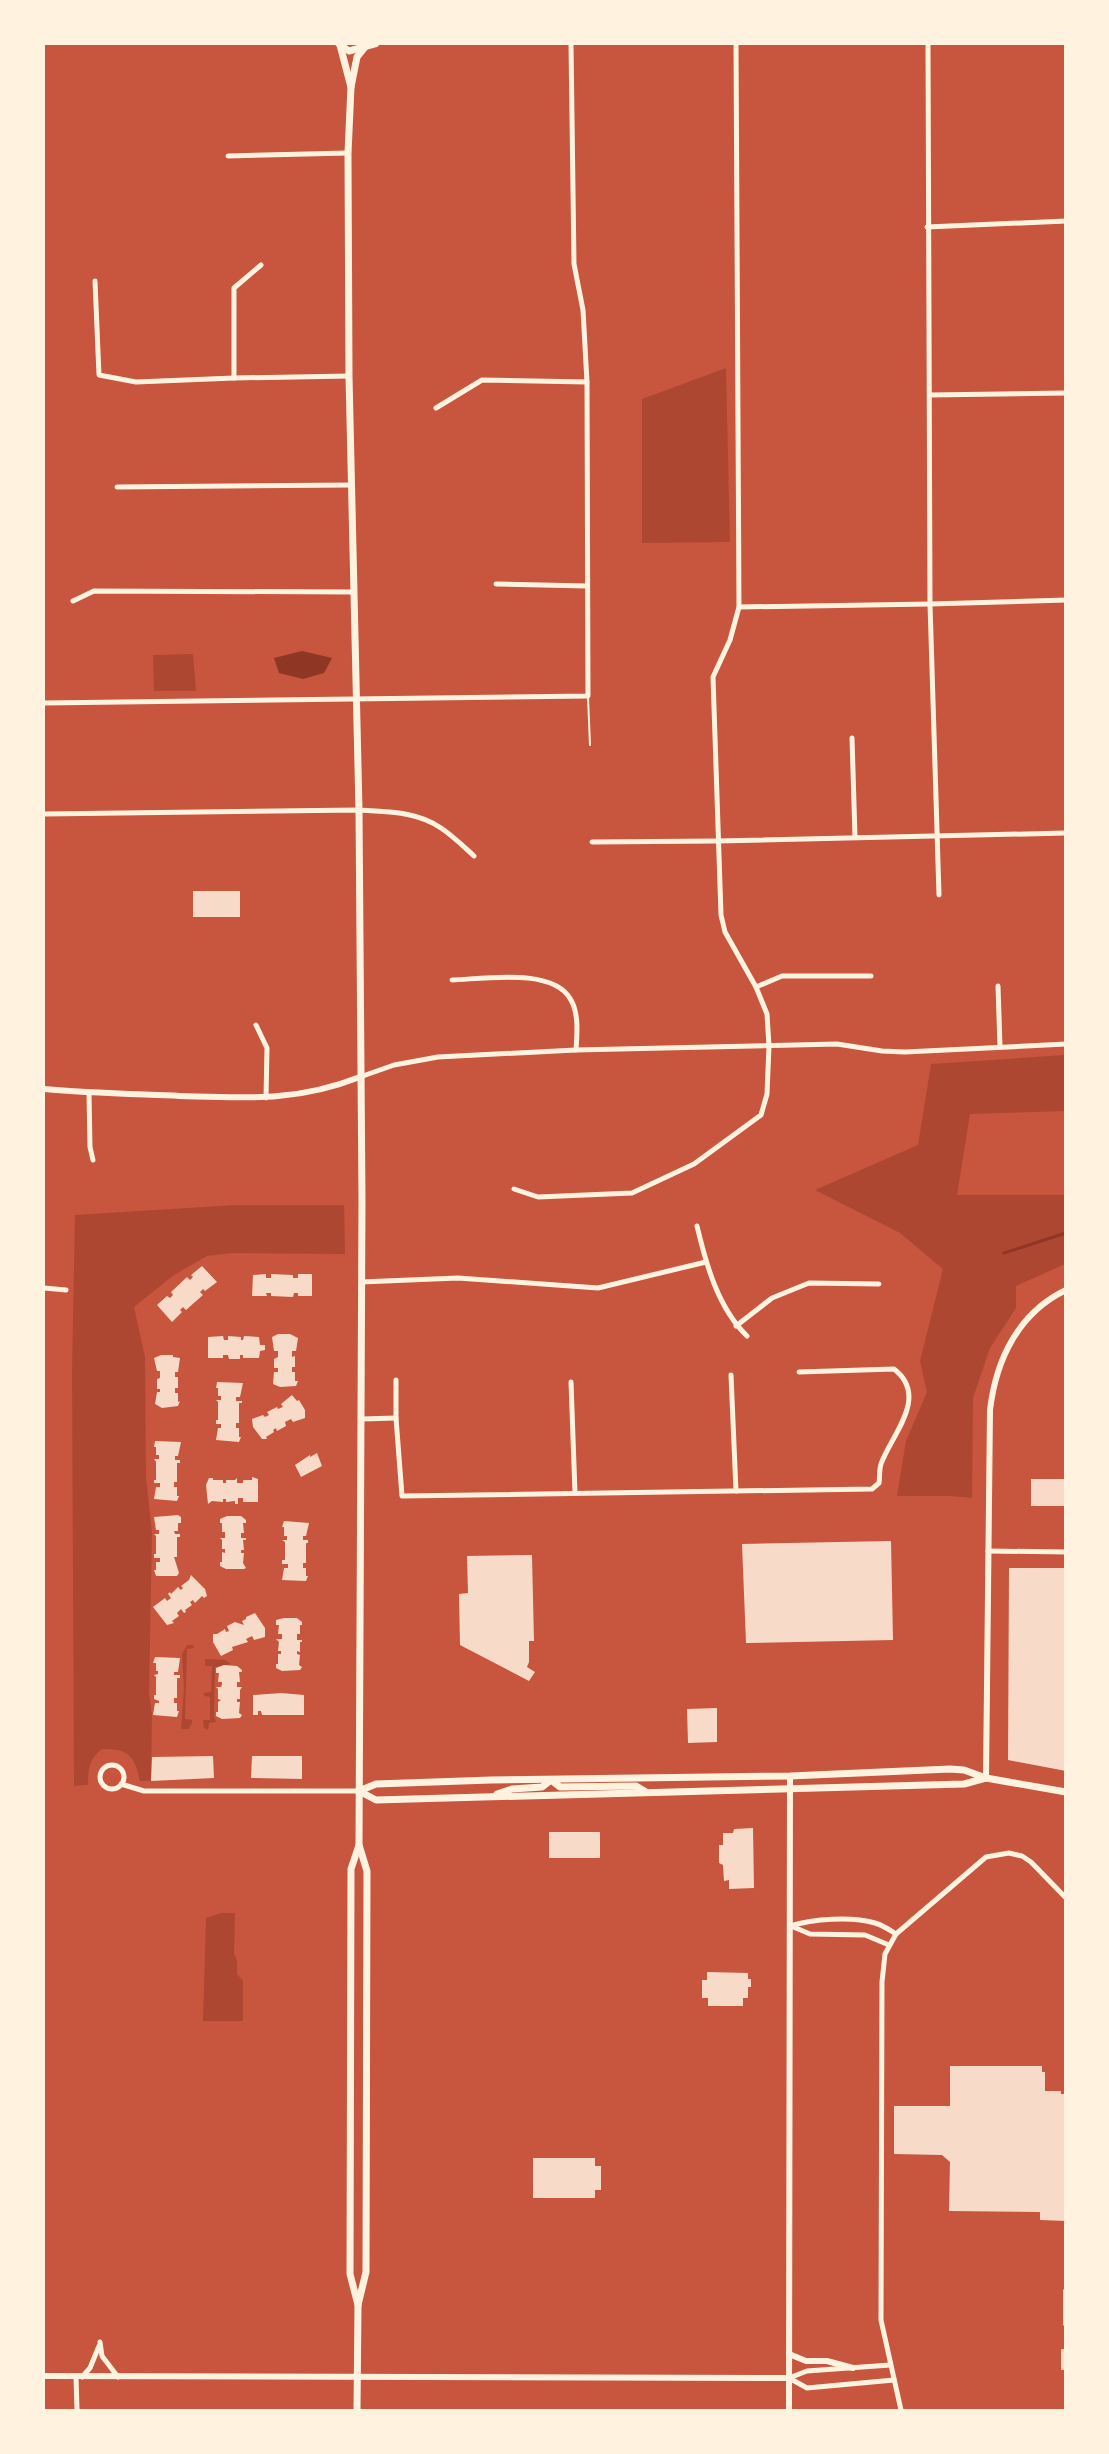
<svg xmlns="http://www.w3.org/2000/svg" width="1109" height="2454" font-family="'Alegreya Sans',sans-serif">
<rect width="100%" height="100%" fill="#c8553d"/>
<g fill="#ae4732">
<path d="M726 368 730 542 642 543V399Z"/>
<path d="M193 654 196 691H154L153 655Z"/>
<path d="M1065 1055V1111L970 1114 957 1195H1065V1264L1016 1286V1308L990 1348 973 1398 972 1498 951 1496H897L906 1441 927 1392 920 1361 943 1269 900 1233 815 1190 918 1145 931 1064Z"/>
<path d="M235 1205H344L345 1254 233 1253 207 1256 174 1275 134 1307 145 1357 146 1477 152 1533 149 1693 152 1715 151 1781H140C135 1757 129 1748 102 1749 89 1759 88 1769 88 1785L74 1786 72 1372 75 1215Z"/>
<path d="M187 1645H193L194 1648 187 1649 185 1719 192 1720V1723L189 1729H181L184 1688 182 1654Z"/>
<path d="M205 1659 225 1660 231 1664 215 1667 214 1716 216 1722 209 1723 208 1730 204 1728 203 1720H210V1697L204 1696V1693L211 1692 212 1666H205Z"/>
<path d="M221 1913H235L234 1953 237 1961V1974L243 1981V2021H203L206 1918Z"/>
</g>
<path fill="#8f3625" d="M302 651 332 658 324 673 303 679 279 673 274 658Z"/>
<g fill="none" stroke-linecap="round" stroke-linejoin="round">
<path stroke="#8f3625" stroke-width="3" d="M1004 1253 1066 1233"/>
</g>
<g fill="#f7dbc8">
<rect x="193" y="891" width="47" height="26"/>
<path d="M202 1266 217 1282 205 1291 203 1289 200 1292 203 1295 186 1310 183 1307 180 1310 182 1312 172 1322 157 1305 167 1296 170 1298 173 1295 171 1292 187 1277 190 1280 193 1277 191 1275Z"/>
<path d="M266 1274V1278H271V1274L293 1275V1278H298V1274H312V1296H298V1293H294L293 1297 271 1296V1293H266L267 1296H252L253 1275Z"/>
<path d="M278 1334H290L298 1338 296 1351H292V1357L295 1356V1367H292V1372H295V1381H298L296 1386 280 1387 273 1384 274 1372H278V1368H274V1359L278 1357V1351H274L272 1337Z"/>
<path d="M223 1336 224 1340H228V1336L241 1337V1340H243L244 1336 259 1337 260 1345H265V1350L260 1351 259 1358H243V1355H240V1359H229L228 1355H223V1358H208V1337Z"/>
<path d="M161 1355H173V1357L180 1358 178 1372H175V1377H178V1388H175V1393H178V1402L180 1401 178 1406 162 1408 155 1404 157 1392H160V1389H157V1379L160 1378V1371H157L154 1358Z"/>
<path d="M217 1382 243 1383 240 1397H236V1401H242V1403H239V1423H236V1428H239V1437H241L239 1442 216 1440 218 1428H221V1424H216V1420H218V1402L216 1400H221V1396H218V1388H216Z"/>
<path d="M292 1395 297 1401 299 1400 305 1410V1418L293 1422 291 1419 285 1422 286 1426 277 1431 276 1428 273 1430 274 1432 266 1437 267 1439H262L253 1427 252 1419 263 1415 265 1417 269 1415 267 1412 277 1407 278 1409 283 1407 281 1404Z"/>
<path d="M155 1441 181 1442 178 1456H175V1460H180V1463H177V1482H174V1487H177V1496H179L177 1501 154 1499 156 1487H160V1483H154V1480H156V1462L154 1459H159V1455H156V1447H154Z"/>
<path d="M317 1453 322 1466 301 1477 295 1465 310 1455V1457Z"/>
<path d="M252 1477 258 1479V1502H243V1498H238V1504H235V1501L226 1502V1499H223V1502L212 1501 208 1504 206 1485 209 1478H213V1480H223V1483H226V1480H235L237 1478V1483H243V1480H252Z"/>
<rect x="1031" y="1479" width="35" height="27"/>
<path d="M178 1515 181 1517V1523H178V1531H174L175 1534H180V1537H177V1557H174L179 1573 177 1576H156L154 1570H156V1562H160V1558H154V1554H156V1536L154 1534H159V1530H156L154 1517Z"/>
<path d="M227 1516H241L246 1520V1523H243L244 1533H241V1538H246V1540H243L244 1550H241V1553H244L243 1563 246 1568 244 1569H226L220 1566V1562H222V1552L225 1553V1549H222V1540L220 1538H225V1532H222V1523H220V1519Z"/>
<path d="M284 1521 309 1523 306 1536H303V1540H308V1543H306V1563H303V1568H306V1576H308L306 1581 282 1580 284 1568H288V1564H282V1560H285V1542L282 1540H287V1536H284V1527H282Z"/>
<path d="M891 1541 893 1640 746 1643 742 1544Z"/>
<path d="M532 1555 534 1641H529V1662L527 1667 535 1672 529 1681 460 1645 459 1594 468 1593 467 1556Z"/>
<path d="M1009 1568H1066V1771L1008 1760Z"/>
<path d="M191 1575 205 1589 207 1596 204 1598 202 1596 195 1603 193 1600 190 1602 192 1605 185 1610 186 1612 184 1613 181 1609 177 1613 179 1616 172 1621 174 1623 167 1625 153 1607 165 1598 167 1601 171 1598 168 1594 170 1592 171 1594 178 1587 181 1590 183 1588 181 1586 189 1580Z"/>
<path d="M255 1613 265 1628V1637L254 1640 252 1636 246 1639 248 1642 232 1647 233 1650 221 1656 213 1642V1634H217L225 1629 226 1632 229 1631 227 1626 235 1622 244 1625 242 1621 246 1619V1617Z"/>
<path d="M284 1618H297L302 1622V1625H300V1634H297V1640H302V1642H300V1652L297 1651V1654L300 1655 299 1665 302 1667 300 1670 282 1671 276 1668V1664H278V1654H281V1651H278L279 1642 276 1639H282V1634H278L279 1625H276V1620Z"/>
<path d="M155 1657 180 1658 178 1672H174V1675H180V1678H177V1698H174V1703H177V1711H179L177 1717 153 1715 155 1703H159V1701L154 1699V1695H156V1677L154 1675 158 1674V1671H156V1663H153Z"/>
<path d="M224 1665 237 1666 242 1670V1672H239L240 1682H237V1687H242L240 1690V1699H237V1702H240L239 1713 242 1715 240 1718 222 1719 216 1716V1712H218V1702L221 1700 218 1699V1689L216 1687H221L222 1684V1682H218L219 1673H216V1668Z"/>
<path d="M281 1693 304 1695V1715H262L261 1711H258V1715H253V1695Z"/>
<path d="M717 1708V1742L688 1743 687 1709Z"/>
<path d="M213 1756 214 1778 151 1781 152 1757Z"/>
<path d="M252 1756H302V1779L251 1778Z"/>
<path d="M753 1828 754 1888 729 1889V1880L724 1881 723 1865 719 1863V1845H723V1833H733L734 1829Z"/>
<rect x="549" y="1832" width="51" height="26"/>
<path d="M707 1972 748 1973V1979H751V1987H748V1998H743V2006H708V1998H702V1980H707Z"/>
<path d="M950 2066H1042V2072H1045V2091H1061V2094H1066V2221L1040 2220V2212L949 2211 950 2162 942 2155 894 2154V2106H950Z"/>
<path d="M533 2158H595V2166H601V2190H595V2198H533Z"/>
<path d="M1066 2287V2328L1063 2325V2290Z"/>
<rect x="1061" y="2349" width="5" height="21"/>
</g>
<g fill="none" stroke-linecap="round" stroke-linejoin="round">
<path stroke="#fff3e0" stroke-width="2" d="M588 697 590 745"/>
<g stroke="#fff3e0" stroke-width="5">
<path d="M928 44 930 604 939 895"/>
<path d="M228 156 348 153"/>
<path d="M927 227 1066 221"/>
<path d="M95 281 99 375 136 382 234 378 349 376"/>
<path d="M234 378V288L261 265"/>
<path d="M930 395 1066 393"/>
<path d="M436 408 482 380 587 382"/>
<path d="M117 487 351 485"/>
<path d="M496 584 586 586"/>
<path d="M73 601 94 591 353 592"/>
<path d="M739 607 930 604 1066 600"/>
<path d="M44 703 588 696 587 382 583 310 574 264 571 44"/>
<path d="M852 738 855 837"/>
<path d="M44 814 359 810C387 812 417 811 441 828 453 836 463 846 474 856"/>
<path d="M592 842 718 841 1066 833"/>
<path d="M452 980C483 979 554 967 571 1000 579 1014 577 1034 576 1050"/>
<path d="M998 986 1000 1046"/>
<path d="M756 987 782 976H871"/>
<path d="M256 1025 267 1048 266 1098"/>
<path d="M360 1077 394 1065 438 1057 576 1050 837 1044 882 1051 905 1052 1066 1044"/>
<path d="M89 1093 90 1147 93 1160"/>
<path d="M514 1189 538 1197 632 1193 694 1164 761 1115 767 1094 769 1046 767 1014 756 987 725 932 721 915 713 677 730 640 739 607 736 44"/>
<path d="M697 1226C706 1264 718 1308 747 1336"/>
<path d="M361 1282 458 1278 598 1288 706 1262"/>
<path d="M44 1288 66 1290"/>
<path d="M736 1326 772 1298 809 1283 879 1284"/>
<path d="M731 1375 736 1491"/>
<path d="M396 1380V1418L402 1496 872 1489 879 1483C880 1477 879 1470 881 1464 891 1435 930 1397 894 1369L799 1372"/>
<path d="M571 1382 575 1493"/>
<path d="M362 1419 396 1418"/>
<path d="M988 1551 1066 1552"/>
<circle cx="112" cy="1777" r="12"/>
<path d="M121 1784 144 1791H359"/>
<path d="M790 1926C813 1919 851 1916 875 1923 882 1925 890 1930 896 1934"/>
<path d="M791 1926 810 1934 865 1935 889 1945"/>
<path d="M100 2342 102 2356 118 2377"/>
<path d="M76 2377 77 2410"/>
<path d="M82 2377 90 2368 99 2346"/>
<path d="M789 2378 807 2388 894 2380"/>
<path d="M789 2378 807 2371 890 2365"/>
<path d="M901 2410 881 2320 882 1982 885 1954 896 1934 986 1857 1009 1853 1022 1856 1031 1862 1066 1898"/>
</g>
<g stroke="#fff3e0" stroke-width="6">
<path d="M365 47 376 44"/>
<path d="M44 1089C89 1093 135 1094 180 1096 247 1098 296 1102 360 1077"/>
<path d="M986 1778 990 1410C996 1360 1018 1313 1066 1290"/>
<path d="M789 2354 806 2361H827L853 2368"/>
<path d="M44 2376 789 2378"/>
<path d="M789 2410 790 1776"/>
</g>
<g stroke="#fff3e0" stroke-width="7">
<path d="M339 44 349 51 364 47"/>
<path d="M340 45 351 87"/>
<path d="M551 1780 560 1787 636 1786 646 1792"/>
<path d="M359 1791 376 1784 491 1780 790 1776 950 1769 964 1770 986 1778 1066 1792"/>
<path d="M359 1791 376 1800 964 1784 986 1778"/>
<path d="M497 1794 512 1789 542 1787 551 1780"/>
<path d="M358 2305 350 2274 351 1869 359 1845 362 1200 359 810 349 376 348 153 351 87 357 57 365 47"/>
<path d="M357 2410 358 2305 366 2272 367 1871 359 1845"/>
</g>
</g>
<rect width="1109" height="2454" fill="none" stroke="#fff3e0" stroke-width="90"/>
</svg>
